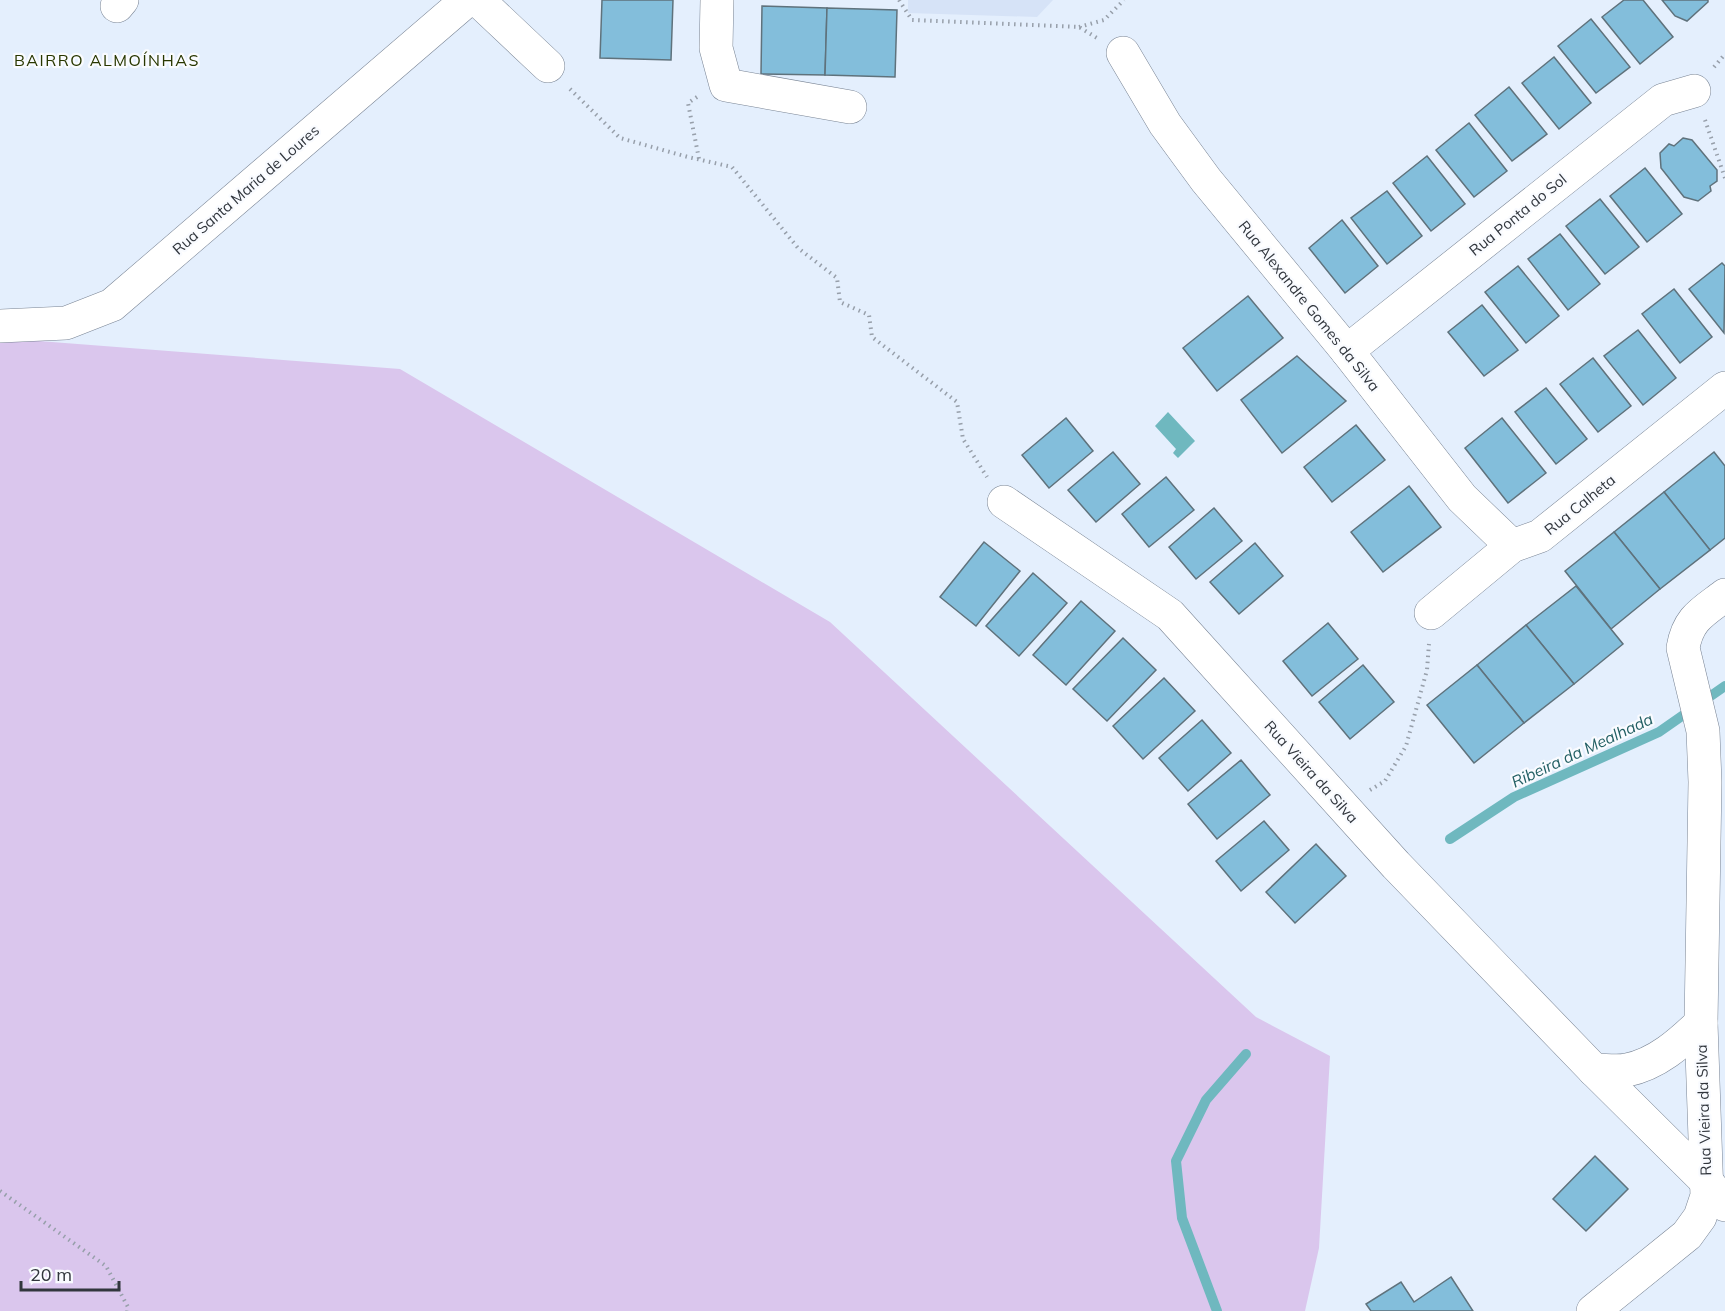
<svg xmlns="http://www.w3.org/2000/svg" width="1725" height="1311" font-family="Mulish,sans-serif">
<rect width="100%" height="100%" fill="#e4effd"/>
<path fill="#d6e3f7" d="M908 0H1053L1037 17 908 13Z"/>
<path fill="#dac6ed" d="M0 338 400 369 830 622 1256 1017 1330 1056 1319 1248 1305 1311H0Z"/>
<path fill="#6fb8bf" d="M1168 412 1195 441 1178 458 1173 453 1176 449 1155 426Z"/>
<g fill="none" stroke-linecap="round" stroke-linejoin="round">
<g stroke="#6fb8bf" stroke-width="10">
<path d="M1450 839 1514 797 1659 732 1725 686"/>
<path d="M1217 1311 1182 1218 1176 1161 1206 1100 1246 1054"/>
</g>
</g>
<g fill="#83bedb" stroke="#5f727c" stroke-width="1.5">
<path d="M602 0H673L671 60 600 58Z"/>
<path d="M1624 0H1643L1673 37 1640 64 1602 17Z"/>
<path d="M1662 0H1708V2L1687 21 1675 16Z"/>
<path d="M762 6 827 8 825 75 761 74Z"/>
<path d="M827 8 897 10 895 77 825 75Z"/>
<path d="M1591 19 1630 67 1596 93 1558 46Z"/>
<path d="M1554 57 1591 103 1559 129 1522 83Z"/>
<path d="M1509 87 1547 134 1512 161 1475 115Z"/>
<path d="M1469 123 1507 171 1474 197 1436 150Z"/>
<path d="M1683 138 1692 140 1717 170V181L1710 186 1711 191 1698 201 1684 197 1661 168 1660 153 1669 144 1674 146Z"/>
<path d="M1427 156 1465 204 1431 231 1393 183Z"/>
<path d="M1645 168 1682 214 1647 242 1610 196Z"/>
<path d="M1387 191 1422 236 1387 264 1351 218Z"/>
<path d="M1600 199 1639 247 1605 274 1566 226Z"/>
<path d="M1342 220 1378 266 1345 293 1309 248Z"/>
<path d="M1560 234 1600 284 1568 310 1528 259Z"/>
<path d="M1722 263 1725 266 1724 333 1689 289Z"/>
<path d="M1518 266 1559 316 1526 343 1485 292Z"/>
<path d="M1674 289 1712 337 1680 363 1642 314Z"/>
<path d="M1248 296 1283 338 1217 391 1183 348Z"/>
<path d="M1482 305 1518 350 1484 376 1448 332Z"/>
<path d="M1638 330 1676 378 1643 405 1604 356Z"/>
<path d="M1297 356 1346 401 1282 453 1241 400Z"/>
<path d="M1593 358 1631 406 1598 432 1560 384Z"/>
<path d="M1546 388 1587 439 1556 464 1515 412Z"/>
<path d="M1066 418 1093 451 1049 488 1022 455Z"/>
<path d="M1502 418 1546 473 1508 503 1465 448Z"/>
<path d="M1356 425 1385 460 1332 502 1304 467Z"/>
<path d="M1113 452 1140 484 1096 522 1068 490Z"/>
<path d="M1714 452 1725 466V538L1710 550 1664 492Z"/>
<path d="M1166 477 1194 510 1149 547 1122 514Z"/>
<path d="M1409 486 1441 527 1383 572 1351 532Z"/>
<path d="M1664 492 1710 550 1660 589 1614 532Z"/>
<path d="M1214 508 1242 541 1196 579 1169 547Z"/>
<path d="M1614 532 1660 589 1611 629 1565 571Z"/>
<path d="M984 542 1020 571 976 626 940 597Z"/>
<path d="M1255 543 1283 576 1239 614 1210 582Z"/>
<path d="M1033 573 1067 603 1019 656 986 626Z"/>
<path d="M1576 586 1623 644 1574 684 1526 625Z"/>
<path d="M1081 601 1115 631 1066 685 1033 655Z"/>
<path d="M1328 623 1358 659 1312 696 1283 661Z"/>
<path d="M1526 625 1574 684 1524 723 1477 665Z"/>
<path d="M1123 638 1156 670 1107 721 1073 689Z"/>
<path d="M1363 665 1394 702 1350 739 1319 702Z"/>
<path d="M1477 665 1524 723 1474 763 1427 705Z"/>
<path d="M1164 678 1195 711 1143 759 1113 726Z"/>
<path d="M1202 720 1231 753 1188 791 1159 758Z"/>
<path d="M1241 760 1270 795 1217 839 1188 804Z"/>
<path d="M1264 821 1289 850 1241 891 1216 861Z"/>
<path d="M1316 844 1346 876 1295 923 1266 892Z"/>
<path d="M1595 1156 1628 1189 1586 1231 1553 1199Z"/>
<path d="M1451 1277 1473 1311H1371L1366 1304 1401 1282 1414 1302Z"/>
</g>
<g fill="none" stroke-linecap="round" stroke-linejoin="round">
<defs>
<g id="minor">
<path d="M478 0 548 66"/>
<path d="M717 0 716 48 726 85 850 107"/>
<path d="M117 6 122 0"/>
<path d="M1123 53 1165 124 1206 180 1347 351 1462 498 1512 546"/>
<path d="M0 326 66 323 112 305 467 0"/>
<path d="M1347 351 1663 100 1694 91"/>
<path d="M1004 502 1170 615 1396 865 1594 1070 1708 1183 1725 1205"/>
<path d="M1431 613 1512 546 1540 536 1725 388"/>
<path d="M1594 1070C1605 1070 1617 1072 1627 1070 1657 1064 1680 1043 1701 1023"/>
<path d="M1593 1311 1687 1235 1700 1217 1707 1196 1701 1023 1705 782 1703 731 1683 648C1688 618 1703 612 1725 595"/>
</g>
</defs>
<use href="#minor" stroke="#798494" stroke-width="34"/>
<g stroke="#979faa" stroke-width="4" stroke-dasharray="1.5 4.5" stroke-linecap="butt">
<path d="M899 0 912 20 1079 27 1097 38"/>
<path d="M1079 27 1104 20 1124 0"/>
<path d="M1714 67 1725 54"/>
<path d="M570 89 620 138 688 157 732 167 798 248 837 278 840 302 869 315 872 337 957 402 963 439 987 477"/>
<path d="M697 97 688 103 699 159"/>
<path d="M1705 120 1725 178"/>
<path d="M1370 790 1385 781 1406 746 1427 670 1429 644"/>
<path d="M0 1191 106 1266 128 1307 127 1311"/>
</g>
<use href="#minor" stroke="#fff" stroke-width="33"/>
</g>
<g text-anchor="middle" stroke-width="4.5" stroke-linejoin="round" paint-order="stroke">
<g font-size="15" fill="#31363d" stroke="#f9fbff">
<text transform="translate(246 190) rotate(-41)" y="5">Rua Santa Maria de Loures</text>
<text transform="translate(1518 215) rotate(-39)" y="5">Rua Ponta do Sol</text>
<text transform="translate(1309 306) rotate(51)" y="5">Rua Alexandre Gomes da Silva</text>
<text transform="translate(1580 505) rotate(-39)" y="5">Rua Calheta</text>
<text transform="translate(1311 772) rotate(48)" y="5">Rua Vieira da Silva</text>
<text transform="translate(1704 1110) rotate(-92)" y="5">Rua Vieira da Silva</text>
</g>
<g font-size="16" letter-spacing="1.5" fill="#283700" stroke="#f9fbff">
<text x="107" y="66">BAIRRO ALMOÍNHAS</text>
</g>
<g font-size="16" font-style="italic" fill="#225f64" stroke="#f9fbff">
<text transform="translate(1582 750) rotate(-25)" y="6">Ribeira da Mealhada</text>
</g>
</g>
<path d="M21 1281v9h98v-9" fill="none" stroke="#31363d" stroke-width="3"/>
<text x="30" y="1281" font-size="18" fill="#31363d" stroke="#f9fbff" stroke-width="4.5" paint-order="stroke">20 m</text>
</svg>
